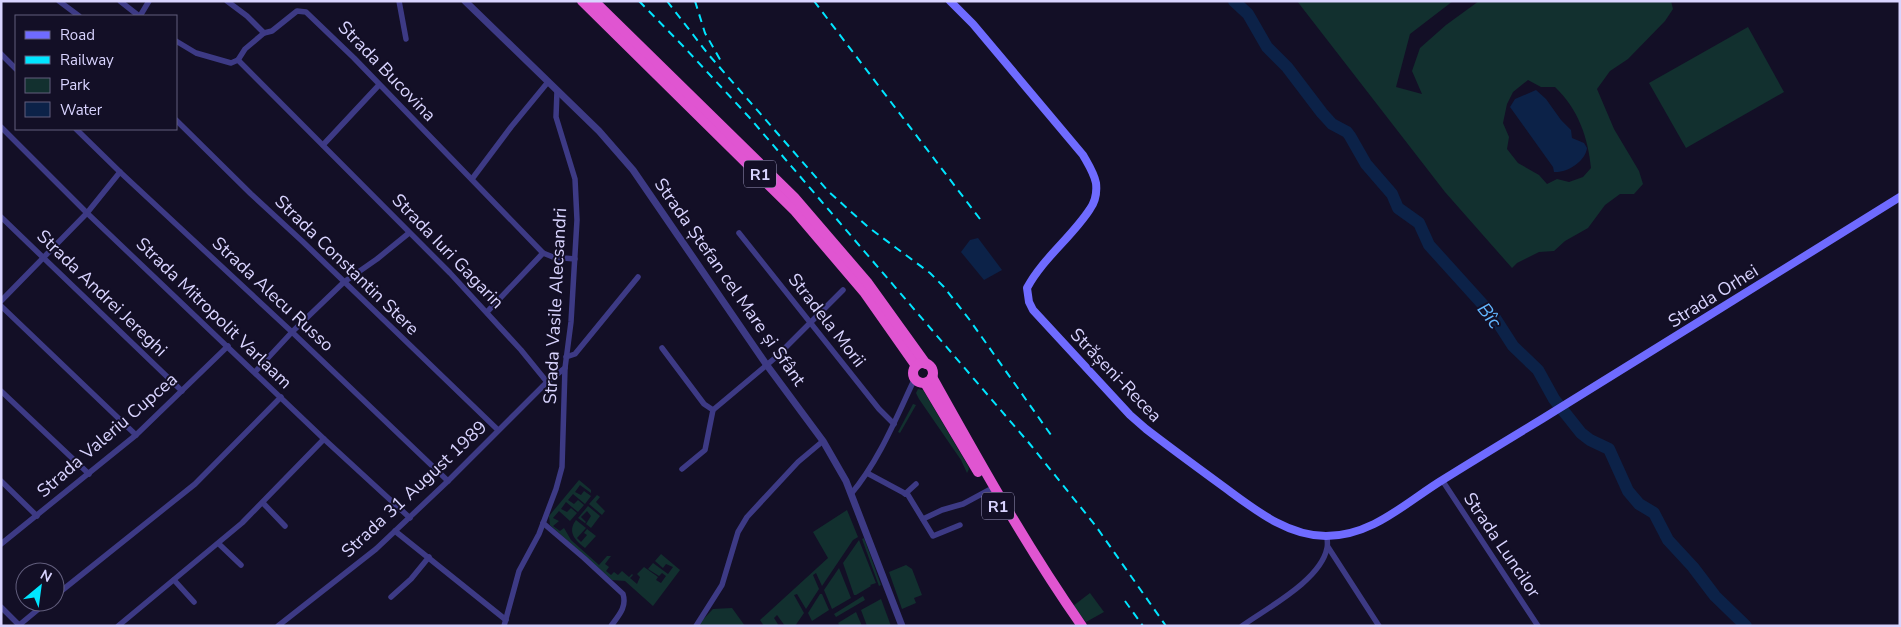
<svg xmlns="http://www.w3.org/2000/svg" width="1901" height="627" font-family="'Nunito Sans',sans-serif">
<rect width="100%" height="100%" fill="#130f26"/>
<g fill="#12302f" fill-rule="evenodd">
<path d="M1297 1H1453L1410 34 1396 87 1422 94 1412 71 1420 48 1446 25 1479 1H1671L1673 9 1665 21 1628 59 1610 71 1597 89 1614 129 1639 171 1643 184 1634 194H1620L1605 205 1588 228 1565 241 1554 251 1539 252 1517 263 1512 268 1445 192ZM1528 80 1541 87H1555C1578 109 1588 137 1591 168L1583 177 1569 182 1557 179 1547 184 1539 175 1518 163 1507 149 1509 137 1503 123 1507 104 1513 92Z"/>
<path d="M1748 27 1784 92 1686 148 1649 83Z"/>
<path d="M918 389 923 390 968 466 969 469 967 473 961 460 919 399 916 393Z"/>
<path d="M913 404 916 405 900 433 898 432Z"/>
<path d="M579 480 591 490V493L580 485 575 492 581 495 584 491 591 496 585 504 573 494 568 500 574 504 578 500 584 505 578 512 566 502 561 509 567 512 571 508 577 513 570 521 559 511 553 518 559 521 553 526 560 531 564 528 571 540 599 565 607 556H611L605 564 609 567 606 571 611 575 614 572 618 575 622 571 629 577 632 574 633 575 630 578 637 584 640 577 637 574 644 567 658 577 656 580 661 583 666 576 662 573 659 576 648 569 653 563 668 574 673 567 666 564 663 568 655 561 661 554 680 570 653 606 625 581 612 580 550 525 549 516Z"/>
<path d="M597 495 600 497 596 502 605 511 602 515 589 504Z"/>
<path d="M588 506 600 516 591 528 586 524 591 516 587 511 581 517 586 522 585 523 578 518Z"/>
<path d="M847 510 858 537 853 540 822 586 816 573 813 575 819 589 806 609 797 594 794 595 804 613 795 626H785L777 615 774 618 779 626H764L760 620 828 558 813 532Z"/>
<path d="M576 520 586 528 577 538 581 542 587 535 584 533 587 529 596 536 585 548C575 540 567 532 576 520Z"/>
<path d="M864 538 881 585 879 586 862 539Z"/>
<path d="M859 540 876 583 870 585 871 586 856 595H854L843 563Z"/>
<path d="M906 565 912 569 922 595 914 598 916 603 902 609 889 572Z"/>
<path d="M839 568 851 598 832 609 824 590Z"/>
<path d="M1090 593 1104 612 1086 622 1073 606Z"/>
<path d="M820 594H822L829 610 812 621 808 613Z"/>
<path d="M863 596 865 600 836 617 834 614Z"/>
<path d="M881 599 891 626H867L861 610Z"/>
<path d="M732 608 745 626H697L713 609Z"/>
<path d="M856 612 862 626H840L838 623Z"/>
</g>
<g fill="#0c2248">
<path d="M1536 90 1546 99 1561 120 1571 130 1572 138 1584 143 1587 148C1585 162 1567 173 1554 172L1553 167 1510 107 1515 99Z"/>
<path d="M978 238 1002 270 984 280 961 252 970 240Z"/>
</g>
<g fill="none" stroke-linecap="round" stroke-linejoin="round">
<path stroke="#0c2248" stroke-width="12" d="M1234 1 1248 14 1267 47 1287 67 1322 113 1332 124 1347 132 1350 136 1366 164 1392 194 1398 208 1419 223 1429 245 1495 318 1513 346 1538 370 1554 399 1581 433 1590 440 1609 449 1628 491 1639 504 1654 513 1668 540 1693 567 1715 596 1746 626"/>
<g stroke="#3d3a85" stroke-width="5.5">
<path d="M59 1 79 16"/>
<path d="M120 1 139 16"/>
<path d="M227 1 247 16 264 33 272 31 297 11 306 12 354 58 543 253 553 257 575 259"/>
<path d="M399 1 406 39"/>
<path d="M140 16 149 1"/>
<path d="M176 41 196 53 231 63 238 60 245 49 264 33"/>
<path d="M1 54 16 69"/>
<path d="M238 60 450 273 521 350 547 382"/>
<path d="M176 120 251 194 302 241 498 430"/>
<path d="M1 127 87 213 324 439 410 518"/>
<path d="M76 129 120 172 292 332 448 481"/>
<path d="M323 145 379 85"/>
<path d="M472 179 511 127 548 82"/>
<path d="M1 217 182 391"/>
<path d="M739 233 879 409 894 424"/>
<path d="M1 301 87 213 120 172"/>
<path d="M1 306 136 435"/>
<path d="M487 312 543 253"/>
<path d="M662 348 704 404 713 410"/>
<path d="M566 357 575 354 638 277"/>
<path d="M255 372 292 332 344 282 377 259 409 233"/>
<path d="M1 391 89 474"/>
<path d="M682 469 705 450 713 410 775 358 843 290"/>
<path d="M867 473 908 495 933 536 960 525"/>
<path d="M1442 480 1538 626"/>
<path d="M1 481 37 516"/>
<path d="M851 494C879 461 896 418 915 378"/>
<path d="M905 494 916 484"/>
<path d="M263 503 285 526"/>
<path d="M923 519 942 510 963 504 989 490"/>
<path d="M543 523 584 558 623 594C627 607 619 615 611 626"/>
<path d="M395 531 506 620"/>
<path d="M1 544 136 435 228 346"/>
<path d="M219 544 241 565"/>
<path d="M1328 547 1379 626"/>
<path d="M174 580 194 602"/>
<path d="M55 596 195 484 281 397"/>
<path d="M391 597 411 579 429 557"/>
<path d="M1 607 20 626"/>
<path d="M18 626 47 602"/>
<path d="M118 626 242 523 324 439"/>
<path d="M278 626 376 549 448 481 547 382 565 368"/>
<path d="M504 626 519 571 539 534 556 489 562 467 565 368 571 322 577 220 575 179 556 117 557 91"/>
<path d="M696 626 722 585 738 532 747 517 798 462 823 441"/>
<path d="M1242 626C1267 608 1321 580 1327 548 1328 544 1327 540 1327 536"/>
</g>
<path stroke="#3d3a85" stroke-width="7" d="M465 1 599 131 633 170 766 364 823 441 846 481 902 626"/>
<path stroke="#6f6bff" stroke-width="8" d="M950 1 973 24 1083 155C1088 164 1094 173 1096 183 1097 192 1095 202 1090 209 1072 237 1043 258 1027 288L1029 302 1033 310 1130 415 1146 429C1172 449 1198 468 1224 487 1254 509 1287 536 1326 536 1373 536 1406 502 1444 479 1476 459 1509 439 1542 419 1661 345 1781 271 1900 197"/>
<g stroke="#e055d1" stroke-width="10">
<path d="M582 1 795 211 864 292 916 366"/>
<path d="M594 1 794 197 867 282 926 364"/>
<circle cx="923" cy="373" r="10"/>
<path d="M932 377C979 461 1026 546 1082 626"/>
<path d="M925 383 978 472"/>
</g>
<g stroke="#00e5ff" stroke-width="2" stroke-dasharray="8 6" stroke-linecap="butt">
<path d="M639 1 683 46 749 117 1029 443 1095 525 1166 626"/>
<path d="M667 1 708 54 828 191 868 227 930 273 944 287 969 319 1051 435"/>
<path d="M695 1 705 33 722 63"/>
<path d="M814 1 980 219"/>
<path d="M1125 601 1143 626"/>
</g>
</g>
<g text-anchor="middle" stroke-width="4" stroke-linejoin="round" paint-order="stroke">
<g fill="#130f26" stroke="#9e99be" stroke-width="1">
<rect x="744" y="160.5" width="32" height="27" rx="4"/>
<rect x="982" y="492.5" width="32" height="27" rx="4"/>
</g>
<g font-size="16" font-weight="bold" fill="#d9d4ff">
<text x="760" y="180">R1</text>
<text x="998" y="512">R1</text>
</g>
<g font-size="18" fill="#d9d4ff" stroke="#130f26">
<text transform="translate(387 71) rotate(46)" y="6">Strada Bucovina</text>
<text transform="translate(448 251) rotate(46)" y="6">Strada Iuri Gagarin</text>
<text transform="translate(347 265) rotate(44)" y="6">Strada Constantin Stere</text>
<text transform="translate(730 282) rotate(55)" y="6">Strada Ștefan cel Mare și Sfânt</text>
<text transform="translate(102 293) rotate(44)" y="6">Strada Andrei Jereghi</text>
<text transform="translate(273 294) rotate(43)" y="6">Strada Alecu Russo</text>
<text transform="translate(1713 296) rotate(-32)" y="6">Strada Orhei</text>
<text transform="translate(555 306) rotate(-87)" y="6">Strada Vasile Alecsandri</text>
<text transform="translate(214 313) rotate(44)" y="6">Strada Mitropolit Varlaam</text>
<text transform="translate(827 320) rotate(52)" y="6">Stradela Morii</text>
<text transform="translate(1116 375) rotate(46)" y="6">Strășeni-Recea</text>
<text transform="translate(107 435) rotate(-41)" y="6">Strada Valeriu Cupcea</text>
<text transform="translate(414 489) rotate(-43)" y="6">Strada 31 August 1989</text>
<text transform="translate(1502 545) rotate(56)" y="6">Strada Luncilor</text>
</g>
<g font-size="19" font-style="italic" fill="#62b6ff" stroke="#130f26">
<text transform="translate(1490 315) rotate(52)" y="7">Bîc</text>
</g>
</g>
<rect width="1901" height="627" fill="none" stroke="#d9d4ff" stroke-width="5"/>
<rect x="15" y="15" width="162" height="115" fill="#130f26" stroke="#625e7d"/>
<rect x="25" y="31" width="25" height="8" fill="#6f6bff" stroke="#625e7d"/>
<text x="60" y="40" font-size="15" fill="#d9d4ff">Road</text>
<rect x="25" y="56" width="25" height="8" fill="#00e5ff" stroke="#625e7d"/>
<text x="60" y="65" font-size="15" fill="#d9d4ff">Railway</text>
<rect x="25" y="78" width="25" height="15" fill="#12302f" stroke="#625e7d"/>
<text x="60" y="90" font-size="15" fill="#d9d4ff">Park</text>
<rect x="25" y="102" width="25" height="15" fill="#0c2248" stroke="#625e7d"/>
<text x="60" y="115" font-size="15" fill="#d9d4ff">Water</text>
<g transform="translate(40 587) rotate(29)"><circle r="24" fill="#130f26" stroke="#625e7d"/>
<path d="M0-4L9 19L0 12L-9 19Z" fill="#00e5ff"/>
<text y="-8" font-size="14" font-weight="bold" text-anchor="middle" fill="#d9d4ff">N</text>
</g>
</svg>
